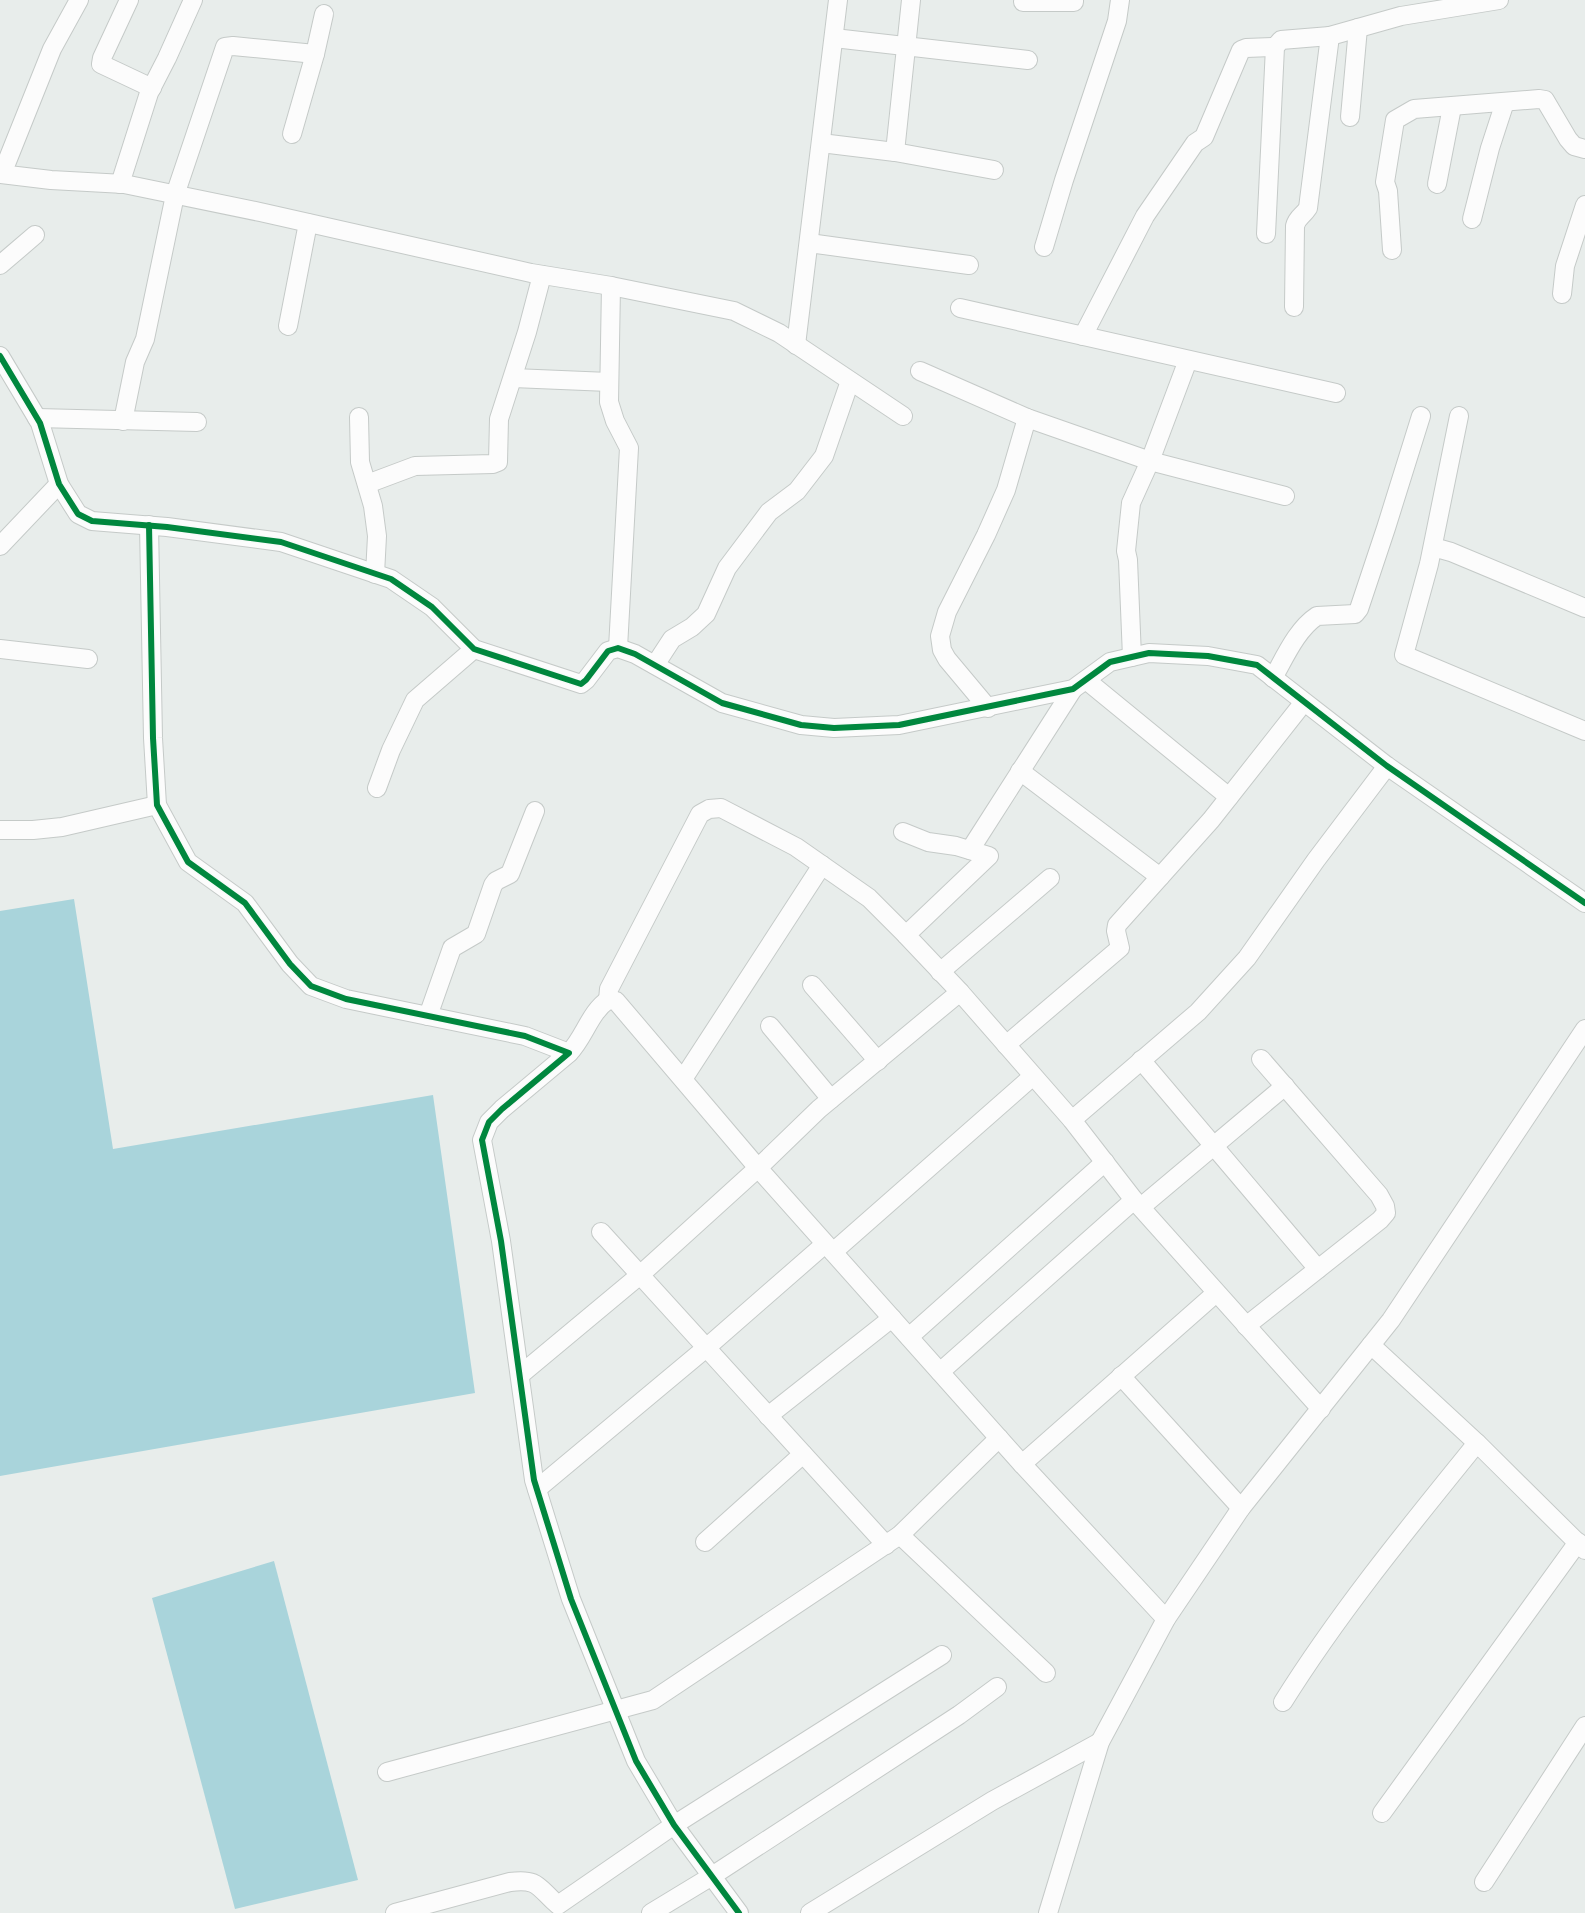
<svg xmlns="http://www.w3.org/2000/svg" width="1585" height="1913" font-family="Overpass,sans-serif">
<rect width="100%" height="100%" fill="#e8edeb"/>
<g fill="#a9d4db">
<path d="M74 899 113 1149 433 1095 475 1393 0 1476V911Z"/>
<path d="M274 1561 358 1880 235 1909 152 1598Z"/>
</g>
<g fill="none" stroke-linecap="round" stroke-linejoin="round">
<defs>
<g id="minor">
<path d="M129 0 102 58 101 64 152 88"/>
<path d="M1023 2H1074V0"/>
<path d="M834 38 1028 60"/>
<path d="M1350 117 1358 28"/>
<path d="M292 134 315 54 324 14"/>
<path d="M821 143 895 152 994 170"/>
<path d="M895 152 911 0"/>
<path d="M0 174 51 180 124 184 260 212 531 273 611 286 734 311 779 333 903 416"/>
<path d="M2 174 52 49 79 0"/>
<path d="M120 184 149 93 167 58 193 0"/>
<path d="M1437 184 1452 107"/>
<path d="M1472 219 1490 148 1505 102"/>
<path d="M1266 234 1275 47 1281 40 1330 36"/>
<path d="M809 243 969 265"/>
<path d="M1044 247 1064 180 1117 21 1120 0"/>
<path d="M1392 250 1388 191 1385 182 1395 120 1414 109 1539 99 1545 100 1568 139 1574 146 1585 149"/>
<path d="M0 265 35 235"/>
<path d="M611 286 609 402 615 421 629 448 618 648"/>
<path d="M1562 294 1565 266 1585 205"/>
<path d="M1294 307 1295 226C1297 217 1303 216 1308 208L1330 36 1401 16 1499 0"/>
<path d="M960 308 1336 393"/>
<path d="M288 326 308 223"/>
<path d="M1083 336 1145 216 1195 143 1204 137 1241 50 1246 48 1275 47"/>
<path d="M796 345 838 0"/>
<path d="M0 356 40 423 59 484 78 514 92 521 167 527 281 542 391 579 432 607 474 649 581 684 586 680 608 651 618 648 635 654 722 703 801 725 834 728 899 725 1073 689 1110 662 1149 653 1208 656 1257 665 1387 766 1585 903"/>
<path d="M920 371 1027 418 1150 461 1285 496"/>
<path d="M513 378 609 382"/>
<path d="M1459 416 1429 564 1404 655 1585 731"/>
<path d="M359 417 360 462 373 506 377 536 375 574"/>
<path d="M37 418 197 422"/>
<path d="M123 421 135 362 145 339 175 195 225 47 233 46 315 54"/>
<path d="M367 484 415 466 493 464 498 462 499 419 527 332 542 275"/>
<path d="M149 525 153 738 157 805 188 862 245 903 290 964 311 986 346 999 525 1036 569 1053 502 1109 489 1122 482 1140 501 1241 534 1480 571 1599 636 1761 674 1825 739 1913"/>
<path d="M0 546 59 484"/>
<path d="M1433 547 1451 552 1585 608"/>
<path d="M0 649 88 659"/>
<path d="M1132 657 1128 560 1126 551 1131 503 1150 461 1188 360"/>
<path d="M655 665 672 639 692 627 706 614 727 568 769 512 797 491 824 456 850 381"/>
<path d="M1273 678C1285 657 1297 629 1317 616L1355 614 1359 609 1386 528 1421 416"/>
<path d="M1086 680 1229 797"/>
<path d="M988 708 947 659 942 650 940 636 947 612 986 535 1006 490 1027 418"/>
<path d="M1020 771 1160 877"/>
<path d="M377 788 391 750 415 700 474 649"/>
<path d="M0 830H33L62 827 157 805"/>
<path d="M903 832 928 842 956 846 989 856 906 935 960 992 1072 1120 1134 1200 1321 1409"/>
<path d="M970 850 1073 689"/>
<path d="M940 972 1050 878"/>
<path d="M812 985 878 1061"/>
<path d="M608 1000 609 989 700 814 709 809 721 808 796 847 869 898 906 935"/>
<path d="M428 1016 452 948 476 934 493 885 496 881 510 874 535 811"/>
<path d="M770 1026 831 1099"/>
<path d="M1006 1045 1120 948 1116 931 1117 925 1211 820 1304 702"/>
<path d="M569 1053C584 1038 590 1012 608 1000L616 1001 758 1168 1022 1464 1166 1619"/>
<path d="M1141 1060 1318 1269"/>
<path d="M683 1079 822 865"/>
<path d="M1072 1120 1198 1012 1247 958 1316 860 1387 766"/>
<path d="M1141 1207 1285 1086"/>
<path d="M601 1232 886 1545"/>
<path d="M833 1252 1033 1076"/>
<path d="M1246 1326 1380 1220 1386 1213 1385 1206 1379 1195 1261 1059"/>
<path d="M909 1337 1105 1162"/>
<path d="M1371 1345 1477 1443 1585 1550"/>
<path d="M940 1372 1134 1200"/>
<path d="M520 1375 640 1275 758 1168 819 1109 960 992"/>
<path d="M1121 1376 1241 1508"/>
<path d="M768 1416 892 1318"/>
<path d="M1022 1464 1216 1293"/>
<path d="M537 1489 706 1348 825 1244"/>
<path d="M900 1535 1046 1673"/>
<path d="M705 1542 803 1454"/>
<path d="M1283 1702C1340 1611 1409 1527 1477 1443"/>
<path d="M387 1772 653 1700 900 1535 999 1438"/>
<path d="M1382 1813 1578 1542"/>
<path d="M1484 1882 1585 1726"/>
<path d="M395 1913 510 1882C539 1878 538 1888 558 1905L674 1825 942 1655"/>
<path d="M651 1913 712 1876 959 1715 997 1687"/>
<path d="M810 1913 992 1801 1100 1742"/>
<path d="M1048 1913 1100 1742 1166 1619 1241 1508 1391 1320 1585 1029"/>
</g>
</defs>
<use href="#minor" stroke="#c5cac8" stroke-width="20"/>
<use href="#minor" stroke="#fcfcfc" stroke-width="18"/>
<defs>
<g id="cycleway">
<path d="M0 356 40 423 59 484 78 514 92 521 167 527 281 542 391 579 432 607 474 649 581 684 586 680 608 651 618 648 635 654 722 703 801 725 834 728 899 725 1073 689 1110 662 1149 653 1208 656 1257 665 1387 766 1585 903"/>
<path d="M149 525 153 738 157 805 188 862 245 903 290 964 311 986 346 999 525 1036 569 1053 502 1109 489 1122 482 1140 501 1241 534 1480 571 1599 636 1761 674 1825 739 1913"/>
</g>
</defs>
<use href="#cycleway" stroke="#f7fbf9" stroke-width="9"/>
<use href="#cycleway" stroke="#00873e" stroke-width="6"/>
</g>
</svg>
